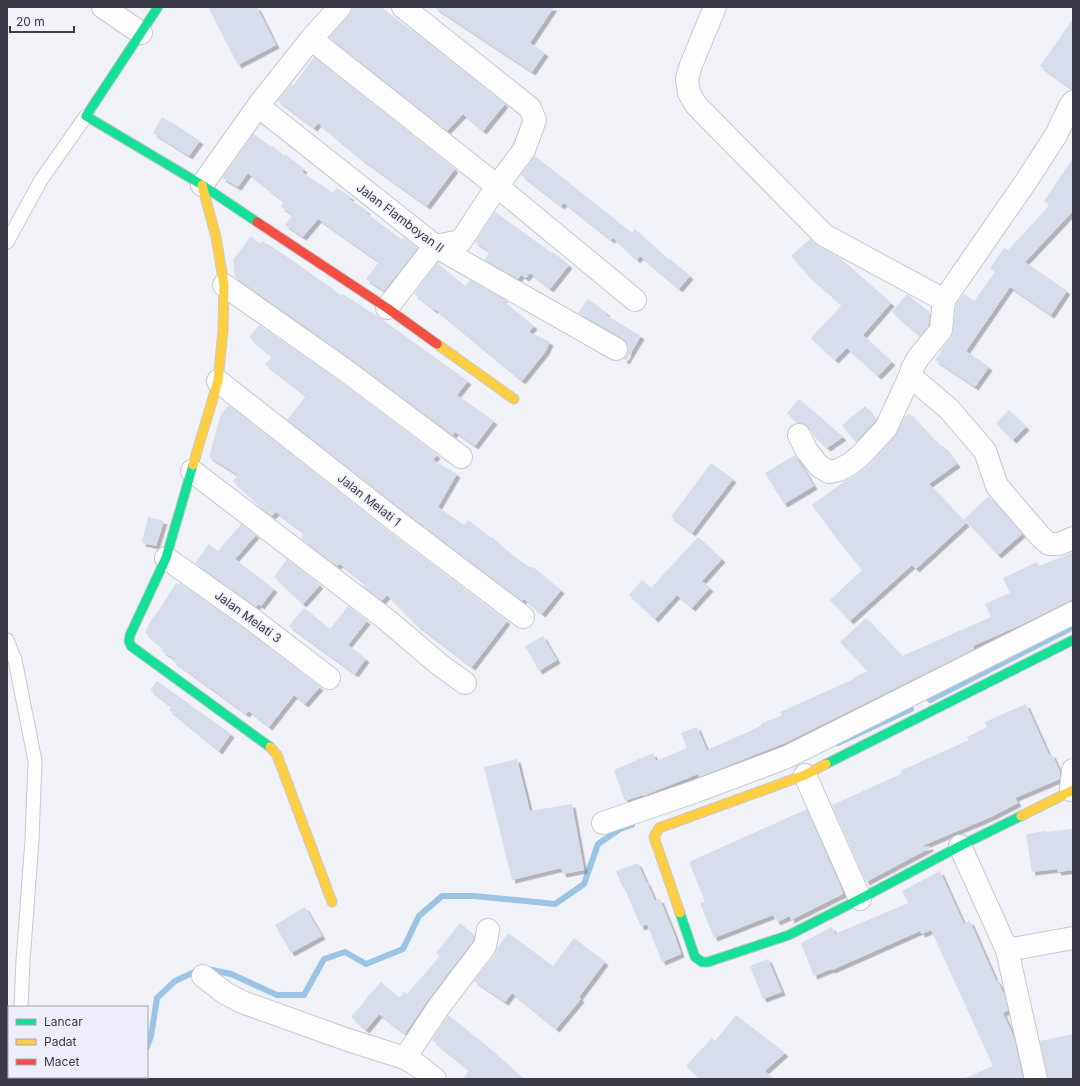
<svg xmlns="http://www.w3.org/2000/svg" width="1080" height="1086" font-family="Inter,sans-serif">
<defs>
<filter id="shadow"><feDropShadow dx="3.5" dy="3.5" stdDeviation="0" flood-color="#0004"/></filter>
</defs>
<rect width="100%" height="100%" fill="#f1f1f8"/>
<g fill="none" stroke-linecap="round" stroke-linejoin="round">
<g stroke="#9cc4e4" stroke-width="6">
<path d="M930 700 1073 627"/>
<path d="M838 743 911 709"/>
<path d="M147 1047 151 1036 157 998 175 981 203 968 231 974 277 995H304L324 959 345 952 366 964 403 949 419 916 442 896H474L555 904 584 884 598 844 620 829 632 825"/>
<path d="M137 1079V1077"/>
</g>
</g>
<g fill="#d7ddea" filter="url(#shadow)">
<path d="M208 7H257L276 45 238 65Z"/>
<path d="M352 7H381L412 31V30L505 104 483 131 463 114 447 131 329 37 349 15 352 10Z"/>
<path d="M434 7H554L530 43 545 53 532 72Z"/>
<path d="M1073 19V90L1040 66Z"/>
<path d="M314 57 455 169 427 206 361 159 318 123 314 128 278 101 291 84 293 86Z"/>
<path d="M162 117 179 127 200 141 189 156 153 133Z"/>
<path d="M253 134 272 147 273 146 284 156 285 154 304 169 302 172 333 193 337 188 351 197 349 199 367 211 366 213 401 239 403 237 418 248 384 291 366 279 379 262 318 219 303 237 285 225 293 215 281 207 284 202 248 173 238 187 222 178Z"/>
<path d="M535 156 632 233 635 229 669 260 670 259 690 276 679 289 640 256 637 260 613 238 611 240 564 203 561 206 521 175Z"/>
<path d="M1073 158V211L1025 262 1067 291 1051 315 1010 287 966 351 989 367 975 387 935 360 941 352 940 351 951 338 953 332 956 304 964 294 974 301 995 272 990 268 1004 248 1008 250 1050 205 1044 201Z"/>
<path d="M495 212 552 253 553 252 569 265 550 289 530 273 526 278 521 275 518 279 484 260 490 252 475 242Z"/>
<path d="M251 236 260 244 262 241 268 245V244L299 265 342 296 343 294 380 318 468 381 457 395 494 421 475 446 455 432 453 435 352 360 235 277 233 260Z"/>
<path d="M810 239 818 246 832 253 835 256 836 255 840 258 891 303 863 335 892 362 878 376 847 348 835 360 811 338 842 305 810 277 791 256Z"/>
<path d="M437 263 465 286 470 280 504 299 503 301 534 326 529 332 550 342 546 351 522 381 435 309 434 310 414 294Z"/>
<path d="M907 294 930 313 929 325 920 336 892 312Z"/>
<path d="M588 299 607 313 606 315 641 336 626 361 623 359 627 355 628 349 627 342 622 338 578 313Z"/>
<path d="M259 325 338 380 437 455 433 460 457 474 438 507 464 525 468 520 491 538 492 537 512 555 529 567H533L561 590 542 614 524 599 522 601 404 511 287 420 306 396 265 364 272 357 249 337Z"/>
<path d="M799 399 834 429 843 437 827 448 814 436 810 429 806 425 798 423 787 413Z"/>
<path d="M229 405 388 531 507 621 472 667 418 626 387 595 382 601 363 586 365 584 340 564 337 566 301 538 304 533 276 512 272 516 257 505 258 504 233 481 238 475 209 457 221 414Z"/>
<path d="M865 406 876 420 856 442 842 425Z"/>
<path d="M1009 410 1026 427 1013 440 996 423Z"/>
<path d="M909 413 941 447 943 446 957 464 929 484 966 523 916 569 912 565 850 621 830 600 862 570 837 539 812 505 845 481 858 474 870 464 895 436 905 417Z"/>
<path d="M795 455 814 486 784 504 765 473Z"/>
<path d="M711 463 733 479 692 533 671 517Z"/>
<path d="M989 496 1022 534 998 555 964 519Z"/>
<path d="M148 517 164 521 156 546 142 543Z"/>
<path d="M241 524 256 535 235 559 274 589 261 606 258 604 256 607 195 563 209 544 218 551Z"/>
<path d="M698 537 722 559 702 581 710 588 692 608 677 595 655 619 629 595 642 580 651 588Z"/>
<path d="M1073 552V599L1023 624 973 646 974 649 785 743 699 777 698 774 643 796V795L625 801 614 770 653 753 656 761 687 748 681 733 697 727 707 750 761 726V724L782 715 780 712 854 679V677L868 671 840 642 866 618 902 656 991 617 985 604 1010 593 1003 578 1037 562 1039 566Z"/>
<path d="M287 559 320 585 303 604 274 577Z"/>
<path d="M176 583 179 584 180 583 245 629 320 687 305 704 294 695 269 727 249 711 246 714 173 661 175 659 162 651 163 648 145 633 151 620 159 610Z"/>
<path d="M348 606 367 621 348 645 366 659 355 674 289 626 304 608 330 629Z"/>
<path d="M543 636 557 660 539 671 525 646Z"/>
<path d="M157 681 231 734 219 751 169 710 172 707 150 690Z"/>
<path d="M1026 704 1049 755 1052 754 1060 772V779L1015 798 1018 803 991 817 922 846 923 847 930 846V848L866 882 832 805 901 774 900 771 969 740 967 737 987 727 985 722Z"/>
<path d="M517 759 530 811 572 804 584 870 563 874 561 868 512 880 484 767Z"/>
<path d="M807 809 843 892V894L791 920 790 916 777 922 773 915 714 938 700 903 705 902 689 862Z"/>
<path d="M1073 829V870L1058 872 1057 869 1032 872 1026 834 1046 831V832Z"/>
<path d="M638 863 646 882H647L655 901 660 899 675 936 681 954 662 962 647 924 641 927 624 887 623 888 616 871Z"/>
<path d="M940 871 964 924 970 921 996 980H997L1005 996 1008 1010 1003 1013 1014 1037 1023 1079H963L993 1066 931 930 922 934 920 931 832 970 831 969 814 976 801 943 832 927 835 934 908 903 902 891Z"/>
<path d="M305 907 322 936 291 953 275 925Z"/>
<path d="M460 923 474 935 473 941 428 1000 405 1034 379 1014 366 1030 351 1017 367 998H366L381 982 399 998 404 992 407 994 440 956 436 953Z"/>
<path d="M508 933 553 966 574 938 605 962 579 997 581 999 556 1029 512 993 505 1002 474 981 495 954 498 947Z"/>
<path d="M768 959 782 992 763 999 750 966Z"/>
<path d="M448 1015 486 1045 524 1079H463L469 1070 432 1040Z"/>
<path d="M736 1015 785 1053 765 1071 774 1079H700L686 1066 712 1038 715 1041Z"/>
<path d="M1073 1034V1079H1048L1040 1041Z"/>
</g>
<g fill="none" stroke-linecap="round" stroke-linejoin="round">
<defs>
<g id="lane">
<path d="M7 242 41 180 86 116"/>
<path d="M7 640 15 660 35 761 32 840 23 961 21 1007"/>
<path d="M18 1079V1077"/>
</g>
<g id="street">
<path d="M103 7 141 33"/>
<path d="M715 7 691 65 687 79 689 93 696 105 824 235 944 300"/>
<path d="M311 39 497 186 635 300"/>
<path d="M1073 102 1070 106 1056 135 1027 180 944 300 941 330 918 358 912 369 910 376 949 409 985 451 997 486 1040 536 1049 544H1059L1073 538"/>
<path d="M258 106 435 246 616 349"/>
<path d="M202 185 258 106 311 39 340 7"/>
<path d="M224 285 345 370 461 457"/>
<path d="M387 308 435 246 461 241 497 186 524 150 535 120 530 108 403 7"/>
<path d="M218 381 396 521 523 617"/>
<path d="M799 435 807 451 819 466 829 472 839 470 850 464 861 455 886 428 910 376"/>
<path d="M192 471 387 620 440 665 465 683"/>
<path d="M166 558 252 619 329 678"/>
<path d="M805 775 860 899"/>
<path d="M1071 790 1073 770"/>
<path d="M603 823 694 792 787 757 1073 613"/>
<path d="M960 846 1007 950 1036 1079"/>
<path d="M1007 950 1073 938"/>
<path d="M203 976 225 993 242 1002 348 1040 405 1058 420 1067 435 1079"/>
<path d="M405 1058 438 1008 485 946 488 930"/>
</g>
<g id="fast">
<path d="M158 7 86 116 202 185 257 222"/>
<path d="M193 465 166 558 130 635 129 641 131 646 270 747"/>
<path d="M826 764 1073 640"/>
<path d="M680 913 695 957 702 962H708L789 935 860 899 960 846 1021 816"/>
</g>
<g id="slow">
<path d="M437 344 514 399"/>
<path d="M193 465 218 381 223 330 224 285 216 237 202 185"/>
<path d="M270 747 277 755 332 902"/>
<path d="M1021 816 1073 790"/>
<path d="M680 913 654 837 659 828 805 775 826 764"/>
</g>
<path id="jam" d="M257 222 387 308 437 344"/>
</defs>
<use href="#lane" stroke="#c8c8d0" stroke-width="15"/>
<use href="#street" stroke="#c8c8d0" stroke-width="24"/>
<use href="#fast" stroke="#c8c8d0" stroke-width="11"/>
<use href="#slow" stroke="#c8c8d0" stroke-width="11"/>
<use href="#jam" stroke="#c8c8d0" stroke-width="11"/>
<use href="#lane" stroke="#fdfdfe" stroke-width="13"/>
<use href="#street" stroke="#fdfdfe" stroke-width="22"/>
<use href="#fast" stroke="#16e098" stroke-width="9"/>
<use href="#slow" stroke="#ffcf43" stroke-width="9"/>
<use href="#jam" stroke="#f24e42" stroke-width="9"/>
</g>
<g text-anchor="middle" stroke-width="3" stroke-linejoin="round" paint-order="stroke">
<g font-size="12" fill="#3b3b48" stroke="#eeeefb">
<text transform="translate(400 218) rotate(37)" y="4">Jalan Flamboyan II</text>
<text transform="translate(369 500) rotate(38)" y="4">Jalan Melati 1</text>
<text transform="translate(248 617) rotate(36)" y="4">Jalan Melati 3</text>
</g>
</g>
<rect width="1080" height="1086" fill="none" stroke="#3b3b48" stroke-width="16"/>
<rect x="8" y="1006" width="140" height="72" fill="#eeeefb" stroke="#a6a6b3"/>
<rect x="16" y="1019" width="20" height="6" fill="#16e098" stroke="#a6a6b3"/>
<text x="44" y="1026" font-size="12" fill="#3b3b48">Lancar</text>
<rect x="16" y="1039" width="20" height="6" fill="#ffcf43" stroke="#a6a6b3"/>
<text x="44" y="1046" font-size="12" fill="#3b3b48">Padat</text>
<rect x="16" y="1059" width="20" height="6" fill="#f24e42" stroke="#a6a6b3"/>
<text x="44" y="1066" font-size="12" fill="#3b3b48">Macet</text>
<path d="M10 26v6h64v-6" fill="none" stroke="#3b3b48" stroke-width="2"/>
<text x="16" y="26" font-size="12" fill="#3b3b48" stroke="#eeeefb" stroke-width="3" paint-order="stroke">20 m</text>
</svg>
